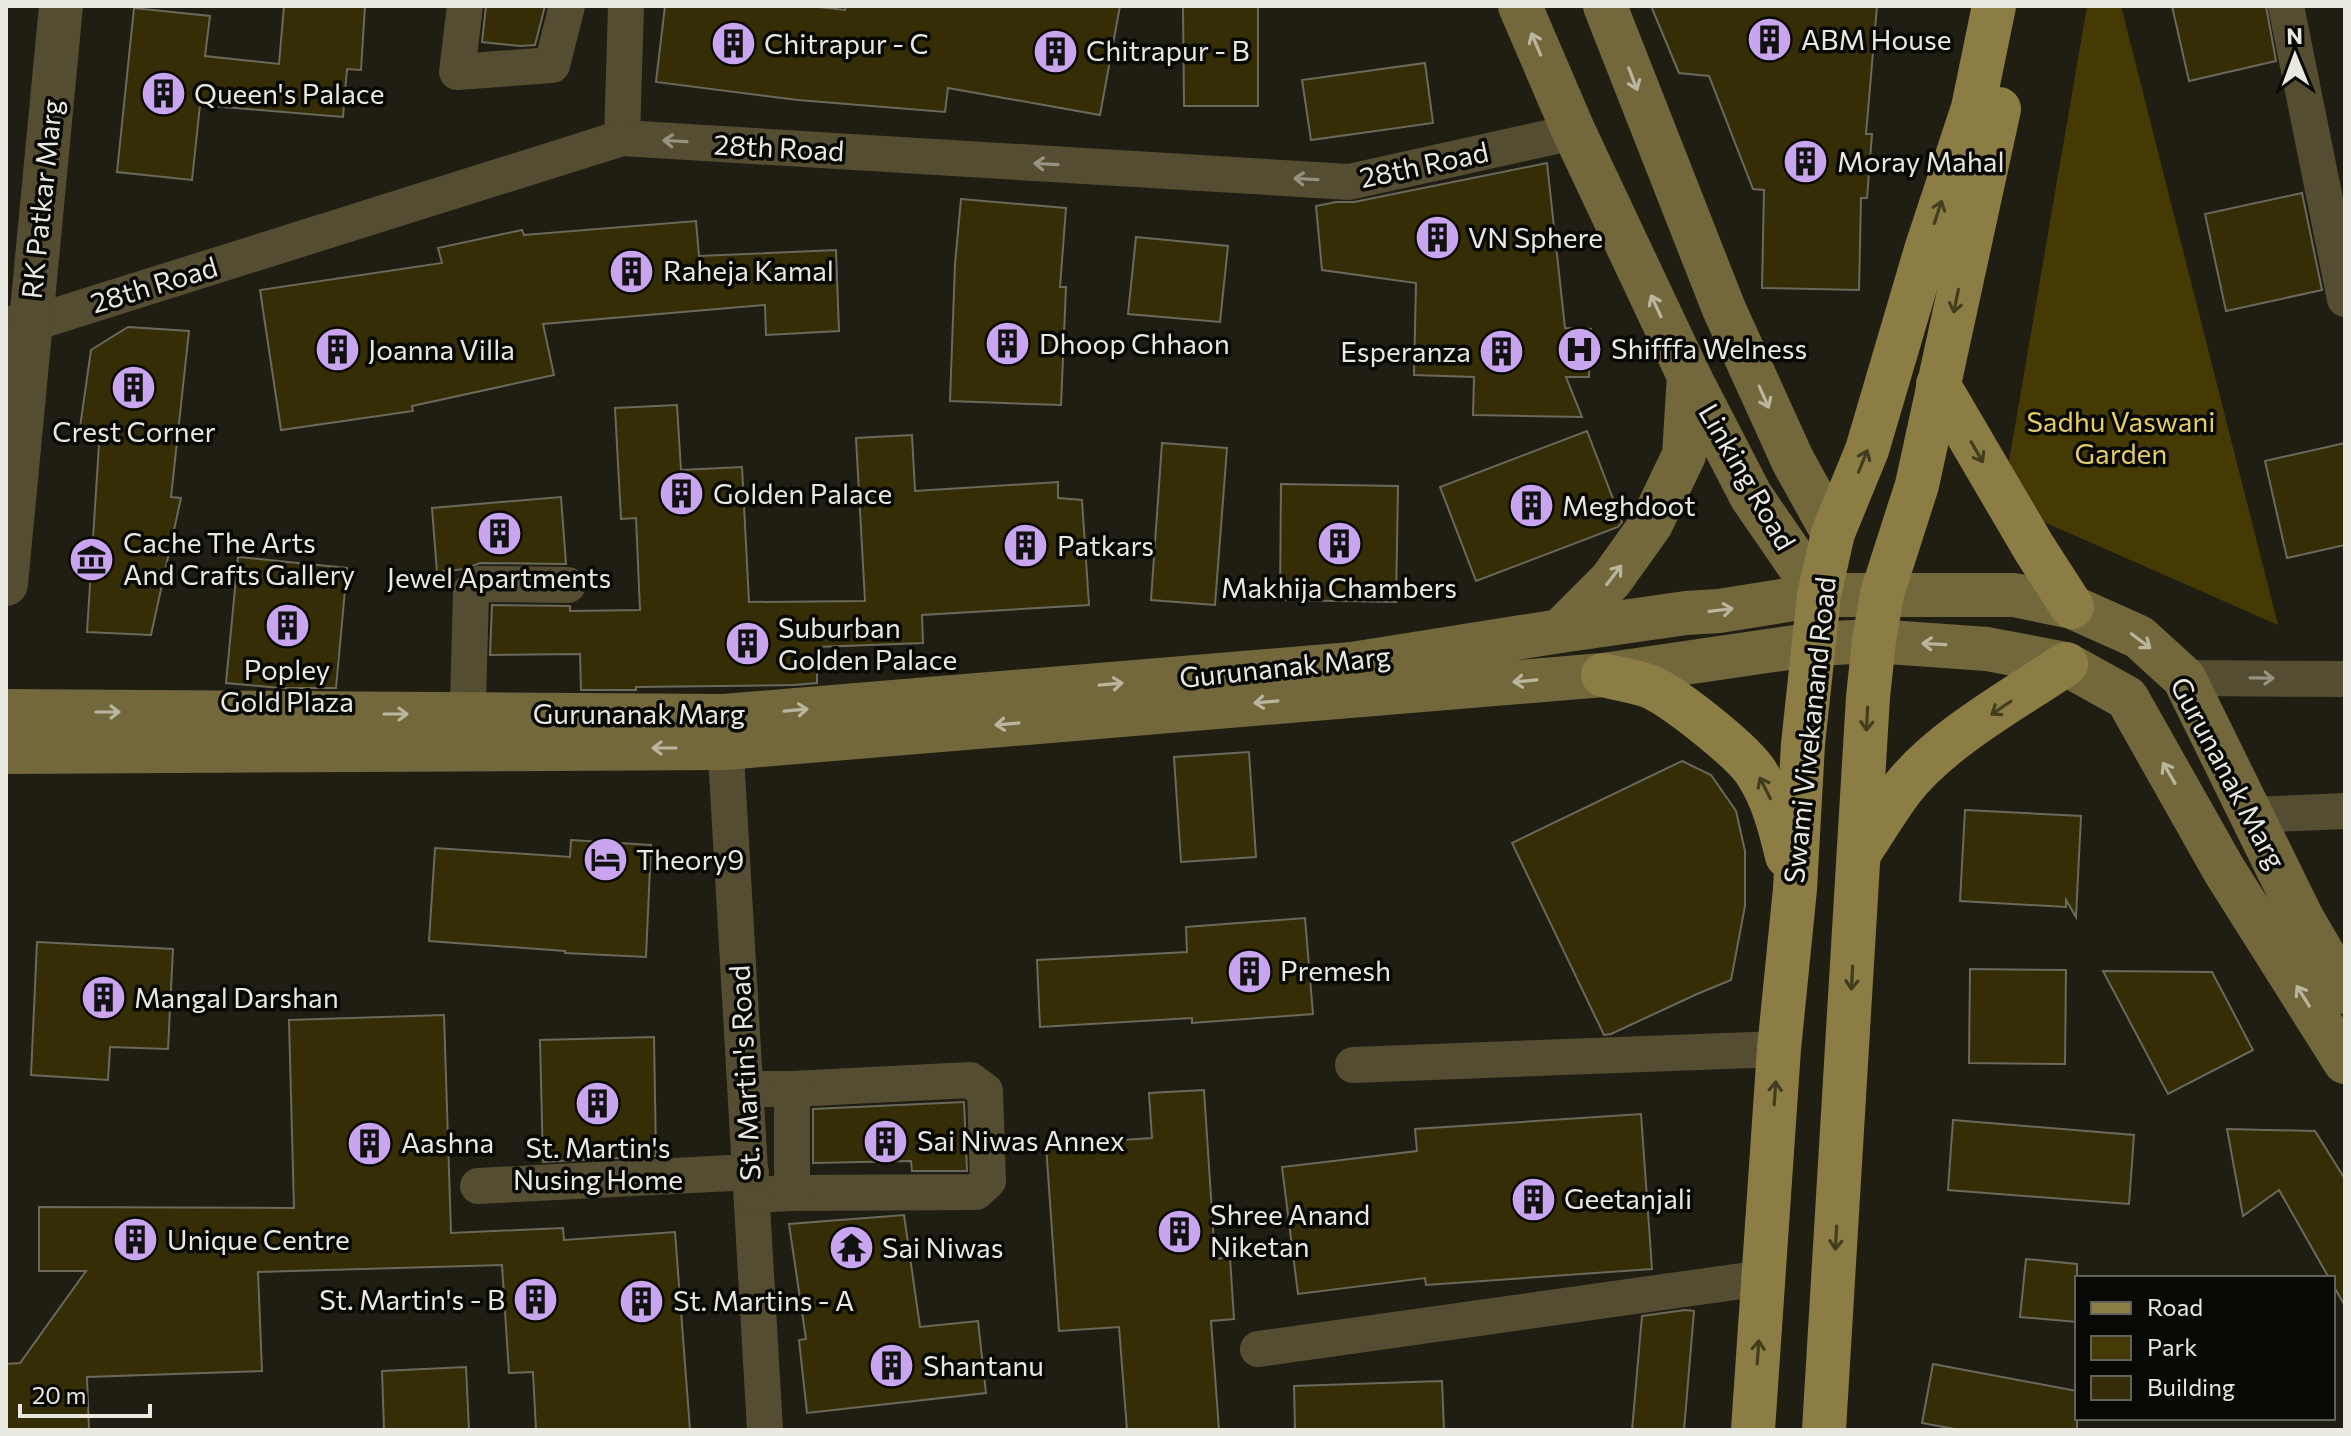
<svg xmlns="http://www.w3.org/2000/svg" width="2351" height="1436" font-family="Commissioner,sans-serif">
<rect width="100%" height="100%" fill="#201d13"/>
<path fill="#453a04" d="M2087 6H2121L2278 625 2037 519 2009 461Z"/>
<g fill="#352d05" stroke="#6b685c" stroke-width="2">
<path d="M284 6H365L361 70 347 69 343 117 200 105 192 180 117 172 134 8 210 16 205 56 279 64Z"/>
<path d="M486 6H545L535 45 520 46 482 42Z"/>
<path d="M665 6H810L845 10 846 6H1120L1100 115 948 88 945 112 798 100 656 82Z"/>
<path d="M1183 6H1258V106H1184Z"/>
<path d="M1651 6H1877L1866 134H1872L1867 198H1861L1859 290 1762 288 1764 190 1753 189 1709 76 1679 73Z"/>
<path d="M2172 6H2266L2276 61 2189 81Z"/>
<path d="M1425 63 1433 123 1311 140 1302 80Z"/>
<path d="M1547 163 1565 328 1591 329 1589 377H1566L1582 417 1473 415 1474 377 1414 375 1416 283 1322 270 1316 206 1336 202H1354Z"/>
<path d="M2302 193 2322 290 2226 311 2205 214Z"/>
<path d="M961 199 1066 208 1060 287H1066L1061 405 950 401 955 264Z"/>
<path d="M696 221 699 256 836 250 839 331 766 335 765 305 543 324 554 375 412 406 413 411 281 430 260 290 442 263 438 248 522 230 524 235Z"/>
<path d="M1136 237 1228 246 1220 322 1128 314Z"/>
<path d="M128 327 189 331 171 497 181 498 151 635 87 632 100 429 80 427 91 350Z"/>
<path d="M677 405 681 470 742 467 749 602 865 601 856 438 912 435 915 491 1058 482V498L1082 500 1089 605 922 615 923 643 817 647V683L794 685 636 687V690H581L580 654 490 655 492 605 570 606V611L640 610 636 518 621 519 615 408Z"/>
<path d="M1587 431 1622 522 1618 527 1476 581 1440 487Z"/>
<path d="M1162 443 1227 448 1215 605 1151 600Z"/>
<path d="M2345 443V545L2287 558 2265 461Z"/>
<path d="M1281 484 1398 486 1396 602 1280 600Z"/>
<path d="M561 497 566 564 480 563 465 569 437 572 432 508Z"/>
<path d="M238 557 347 568 336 688H280L226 683Z"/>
<path d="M1249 752 1256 857 1181 862 1174 757Z"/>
<path d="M1682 761 1711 775 1736 811 1745 851V906L1731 980 1697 994 1611 1034 1604 1035 1512 843Z"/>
<path d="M1965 810 2081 816 2076 917 2066 900V907L1960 901Z"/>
<path d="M571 840 651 845 646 957 565 953V951L429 941 435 848 570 857Z"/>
<path d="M1305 918 1313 1014 1192 1023V1018L1040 1027 1037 960 1187 952 1186 927Z"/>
<path d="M37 942 173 949 168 1049 110 1047 108 1080 31 1075Z"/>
<path d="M1970 969 2066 970 2065 1064 1969 1063Z"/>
<path d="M2103 971 2212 972 2253 1050 2168 1094Z"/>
<path d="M444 1015 451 1233 563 1228 564 1240 675 1232 690 1430H536L533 1372 509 1373 502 1265 258 1272 262 1371 87 1377 89 1430H6V1364L20 1363 86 1271H39V1207L294 1208 289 1020Z"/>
<path d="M654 1037 656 1156 543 1162 540 1040Z"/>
<path d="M1204 1090 1215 1259 1230 1257 1234 1319 1211 1321 1219 1430H1127L1119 1327 1059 1331 1046 1145 1152 1138 1149 1093Z"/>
<path d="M964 1102 967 1171H912L911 1161 813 1163V1109Z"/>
<path d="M1641 1114 1652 1269 1426 1285 1425 1278 1298 1294 1282 1167 1417 1151 1415 1129Z"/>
<path d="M1953 1120 2134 1135 2129 1204 1948 1190Z"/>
<path d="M2227 1129 2315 1131 2345 1179V1306L2333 1285V1278H2329L2279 1190 2243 1216Z"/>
<path d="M904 1215 920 1327 978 1321 986 1393 807 1413 799 1340 806 1339 789 1224Z"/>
<path d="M2026 1259 2077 1264V1322L2020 1317Z"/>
<path d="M1685 1310 1694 1311 1684 1430H1632L1642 1316Z"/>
<path d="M1933 1364 2077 1391V1430H1960L1922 1423Z"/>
<path d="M466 1367 469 1430H384L382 1371Z"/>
<path d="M1442 1381 1444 1430H1295L1294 1386Z"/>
</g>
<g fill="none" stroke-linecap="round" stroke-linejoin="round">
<g stroke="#544d32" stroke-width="36">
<path d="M465 6 457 72 552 65 567 6"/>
<path d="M2286 6 2345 299"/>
<path d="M622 138 626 6"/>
<path d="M6 324H30L622 138 1349 182 1574 132"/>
<path d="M2184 678 2345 679"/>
<path d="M724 721 765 1430"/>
<path d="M467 741 471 591 480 584 568 585"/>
<path d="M2251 815 2345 811"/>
<path d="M1353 1065 1779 1049"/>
<path d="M746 1089H792L970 1080 985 1091 988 1181 976 1192 792 1193 752 1195"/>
<path d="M792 1089V1193"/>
<path d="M478 1186 751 1172"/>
<path d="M1258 1349 1763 1278"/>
</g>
<path stroke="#544d32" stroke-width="44" d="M6 584 61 6"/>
<g stroke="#73683c" stroke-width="44">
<path d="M1520 6 1574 132 1689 376 1751 496 1819 595"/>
<path d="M1605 6 1724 309 1793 461 1833 533"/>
<path d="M1560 631 1611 580 1651 524 1684 455 1689 376"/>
<path d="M6 711 724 716 1352 664 1560 631 1686 613 1719 611 1819 595H2014L2072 607 2139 637 2184 678 2302 918 2345 992"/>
<path d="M6 752 725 748 1603 675 1815 644 1874 641 1987 649 2066 664 2127 698 2224 870 2345 1062"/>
</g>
<g stroke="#8b7d43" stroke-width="44">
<path d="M1938 384 2034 548 2072 607"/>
<path d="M1603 675C1618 679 1637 681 1651 687 1675 698 1744 752 1757 774 1773 799 1780 827 1787 856"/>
<path d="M1860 852C1874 831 1887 809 1902 789 1941 739 2013 700 2066 664"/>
<path d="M1753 1430 1779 1049 1795 889 1803 744 1819 595 1833 533 1867 450 1926 250 1973 108 1994 6"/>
<path d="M1824 1430 1868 697 1874 641 1882 594 1917 485 1999 109"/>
</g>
</g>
<defs><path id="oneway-shaft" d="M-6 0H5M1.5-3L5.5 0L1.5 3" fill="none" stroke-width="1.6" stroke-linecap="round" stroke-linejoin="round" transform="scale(2)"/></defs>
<g stroke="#bab59f">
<use href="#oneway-shaft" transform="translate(1536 44) rotate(-113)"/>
<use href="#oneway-shaft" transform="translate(1633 79) rotate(69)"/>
<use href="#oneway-shaft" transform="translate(1656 306) rotate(-115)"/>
<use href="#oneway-shaft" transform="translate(1764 397) rotate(66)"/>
<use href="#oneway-shaft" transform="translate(1614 575) rotate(-53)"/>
<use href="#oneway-shaft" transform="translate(1721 610) rotate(-7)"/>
<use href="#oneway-shaft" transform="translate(2141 641) rotate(37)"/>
<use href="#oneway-shaft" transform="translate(1934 644) rotate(-177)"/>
<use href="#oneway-shaft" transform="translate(1525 681) rotate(175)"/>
<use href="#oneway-shaft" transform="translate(1111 684) rotate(-5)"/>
<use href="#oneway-shaft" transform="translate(1266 702) rotate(175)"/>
<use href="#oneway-shaft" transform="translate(796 710) rotate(-5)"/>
<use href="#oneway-shaft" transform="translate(108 712)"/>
<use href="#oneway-shaft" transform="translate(396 714)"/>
<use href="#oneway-shaft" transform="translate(1007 724) rotate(175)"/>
<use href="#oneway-shaft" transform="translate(664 748) rotate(180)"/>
<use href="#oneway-shaft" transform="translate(2169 773) rotate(-120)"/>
<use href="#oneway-shaft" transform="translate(2303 996) rotate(-122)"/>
</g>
<g stroke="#979381">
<use href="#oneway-shaft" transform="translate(675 141) rotate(-177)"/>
<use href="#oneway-shaft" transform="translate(1046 164) rotate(-177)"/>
<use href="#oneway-shaft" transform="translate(1306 179) rotate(-177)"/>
<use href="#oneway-shaft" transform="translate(2262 678) rotate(1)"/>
</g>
<g stroke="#433d20">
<use href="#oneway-shaft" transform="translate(1938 212) rotate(-72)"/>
<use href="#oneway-shaft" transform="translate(1956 301) rotate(102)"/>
<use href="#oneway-shaft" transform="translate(1977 452) rotate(60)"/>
<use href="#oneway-shaft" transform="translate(1863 461) rotate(-68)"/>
<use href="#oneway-shaft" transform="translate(2001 708) rotate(146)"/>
<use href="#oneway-shaft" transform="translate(1867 719) rotate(93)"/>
<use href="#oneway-shaft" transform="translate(1765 788) rotate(-117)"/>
<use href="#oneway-shaft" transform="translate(1852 978) rotate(93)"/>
<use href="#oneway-shaft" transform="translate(1775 1093) rotate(-86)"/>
<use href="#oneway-shaft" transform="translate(1836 1238) rotate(93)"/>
<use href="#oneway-shaft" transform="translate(1758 1352) rotate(-86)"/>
</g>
<defs>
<symbol id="building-disc" viewBox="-11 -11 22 22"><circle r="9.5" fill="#c8a5ee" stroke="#080804"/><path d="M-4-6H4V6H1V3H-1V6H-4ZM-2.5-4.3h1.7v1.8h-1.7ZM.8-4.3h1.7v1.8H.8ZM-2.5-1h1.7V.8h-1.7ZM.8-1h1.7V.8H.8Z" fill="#111"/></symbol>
<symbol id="hospital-disc" viewBox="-11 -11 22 22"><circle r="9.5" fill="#c8a5ee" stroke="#080804"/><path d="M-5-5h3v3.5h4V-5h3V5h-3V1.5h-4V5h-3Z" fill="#111"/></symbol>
<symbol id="museum-disc" viewBox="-11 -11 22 22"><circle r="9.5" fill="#c8a5ee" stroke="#080804"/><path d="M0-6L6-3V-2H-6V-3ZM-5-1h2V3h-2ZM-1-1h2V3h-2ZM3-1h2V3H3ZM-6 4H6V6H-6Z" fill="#111"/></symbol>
<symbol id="hotel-disc" viewBox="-11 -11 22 22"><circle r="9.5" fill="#c8a5ee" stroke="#080804"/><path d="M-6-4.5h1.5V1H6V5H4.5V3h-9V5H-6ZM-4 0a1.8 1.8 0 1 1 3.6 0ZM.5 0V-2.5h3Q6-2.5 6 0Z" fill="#111"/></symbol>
<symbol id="temple-disc" viewBox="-11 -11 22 22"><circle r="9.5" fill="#c8a5ee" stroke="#080804"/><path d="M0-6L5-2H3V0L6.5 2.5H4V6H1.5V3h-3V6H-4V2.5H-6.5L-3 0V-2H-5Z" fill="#111"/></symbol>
</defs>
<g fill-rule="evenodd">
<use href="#building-disc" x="1744" y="14" width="51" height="51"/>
<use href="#building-disc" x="708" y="18" width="51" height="51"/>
<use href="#building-disc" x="1030" y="26" width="51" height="51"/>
<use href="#building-disc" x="138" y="68" width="51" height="51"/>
<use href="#building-disc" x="1780" y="136" width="51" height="51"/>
<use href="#building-disc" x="1412" y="212" width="51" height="51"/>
<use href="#building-disc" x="606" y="246" width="51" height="51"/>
<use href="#building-disc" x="982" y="318" width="51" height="51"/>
<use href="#hospital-disc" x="1554" y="324" width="51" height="51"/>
<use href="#building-disc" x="312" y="324" width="51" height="51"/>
<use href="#building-disc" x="1476" y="326" width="51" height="51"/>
<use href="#building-disc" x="108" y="362" width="51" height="51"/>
<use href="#building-disc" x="656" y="468" width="51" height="51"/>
<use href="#building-disc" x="1506" y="480" width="51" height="51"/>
<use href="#building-disc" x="474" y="508" width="51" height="51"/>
<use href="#building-disc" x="1314" y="518" width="51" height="51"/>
<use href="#building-disc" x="1000" y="520" width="51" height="51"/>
<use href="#museum-disc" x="66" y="534" width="51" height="51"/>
<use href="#building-disc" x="262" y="600" width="51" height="51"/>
<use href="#building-disc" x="722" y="618" width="51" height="51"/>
<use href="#hotel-disc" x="580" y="834" width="51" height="51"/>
<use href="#building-disc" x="1224" y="946" width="51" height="51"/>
<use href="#building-disc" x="78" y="972" width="51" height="51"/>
<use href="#building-disc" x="572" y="1078" width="51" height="51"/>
<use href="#building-disc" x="860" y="1116" width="51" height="51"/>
<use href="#building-disc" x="344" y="1118" width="51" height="51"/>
<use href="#building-disc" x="1508" y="1174" width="51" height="51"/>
<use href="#building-disc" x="1154" y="1206" width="51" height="51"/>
<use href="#building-disc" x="110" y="1214" width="51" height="51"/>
<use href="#temple-disc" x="826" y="1222" width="51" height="51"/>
<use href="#building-disc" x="510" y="1274" width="51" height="51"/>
<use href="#building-disc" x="616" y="1276" width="51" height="51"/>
<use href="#building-disc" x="866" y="1340" width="51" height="51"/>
</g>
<g text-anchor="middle" stroke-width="7" stroke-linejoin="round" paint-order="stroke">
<g font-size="28" fill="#e9e8e1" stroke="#080804" text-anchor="start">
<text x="1801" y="50">ABM House</text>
<text x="764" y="54">Chitrapur - C</text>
<text x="1086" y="61">Chitrapur - B</text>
<text x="194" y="104">Queen's Palace</text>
<text x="1837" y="172">Moray Mahal</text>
<text x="1468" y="248">VN Sphere</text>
<text x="663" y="281">Raheja Kamal</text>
<text x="1039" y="354">Dhoop Chhaon</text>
<text x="1611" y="359">Shifffa Welness</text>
<text x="368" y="360">Joanna Villa</text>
<text x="1471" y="362" text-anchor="end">Esperanza</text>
<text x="134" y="442" text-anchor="middle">Crest Corner</text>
<text x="713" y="504">Golden Palace</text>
<text x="1562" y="516">Meghdoot</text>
<text x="123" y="553">Cache The Arts<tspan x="123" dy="32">And Crafts Gallery</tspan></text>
<text x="1057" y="556">Patkars</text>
<text x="499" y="588" text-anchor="middle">Jewel Apartments</text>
<text x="1339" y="598" text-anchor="middle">Makhija Chambers</text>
<text x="778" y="638">Suburban<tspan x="778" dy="32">Golden Palace</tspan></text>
<text x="287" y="680" text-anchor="middle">Popley<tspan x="287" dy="32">Gold Plaza</tspan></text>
<text x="636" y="870">Theory9</text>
<text x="1280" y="981">Premesh</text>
<text x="134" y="1008">Mangal Darshan</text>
<text x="917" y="1151">Sai Niwas Annex</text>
<text x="401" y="1153">Aashna</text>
<text x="598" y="1158" text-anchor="middle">St. Martin's<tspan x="598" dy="32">Nusing Home</tspan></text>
<text x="1564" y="1209">Geetanjali</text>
<text x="1210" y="1225">Shree Anand<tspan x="1210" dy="32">Niketan</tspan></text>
<text x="167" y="1250">Unique Centre</text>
<text x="882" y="1258">Sai Niwas</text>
<text x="505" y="1310" text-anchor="end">St. Martin's - B</text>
<text x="673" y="1311">St. Martins - A</text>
<text x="923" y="1376">Shantanu</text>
</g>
<g font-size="28" fill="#e9e8e1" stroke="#080804">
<text transform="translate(779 148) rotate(3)" y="10">28th Road</text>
<text transform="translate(1424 165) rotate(-12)" y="10">28th Road</text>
<text transform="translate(42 199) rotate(-84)" y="10">RK Patkar Marg</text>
<text transform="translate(154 285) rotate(-17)" y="10">28th Road</text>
<text transform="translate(1747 477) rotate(60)" y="10">Linking Road</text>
<text transform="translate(1285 667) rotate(-6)" y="10">Gurunanak Marg</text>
<text x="639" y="724">Gurunanak Marg</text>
<text transform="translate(1810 730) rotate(-84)" y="10">Swami Vivekanand Road</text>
<text transform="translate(2228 773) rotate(62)" y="10">Gurunanak Marg</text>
<text transform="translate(745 1073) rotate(-93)" y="10">St. Martin's Road</text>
</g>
<g font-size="28" fill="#e5cd68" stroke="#080804">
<text x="2121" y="432">Sadhu Vaswani<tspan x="2121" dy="32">Garden</tspan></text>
</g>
</g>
<rect width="2351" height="1436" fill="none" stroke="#e9e8e1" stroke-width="16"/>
<rect x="2075" y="1276" width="260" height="144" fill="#080804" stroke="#62625c" stroke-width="2"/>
<rect x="2091" y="1302" width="40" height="12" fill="#8b7d43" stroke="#62625c" stroke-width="2"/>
<text x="2147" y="1316" font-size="24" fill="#e9e8e1">Road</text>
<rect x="2091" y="1336" width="40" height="24" fill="#453a04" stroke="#62625c" stroke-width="2"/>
<text x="2147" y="1356" font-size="24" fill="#e9e8e1">Park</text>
<rect x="2091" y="1376" width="40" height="24" fill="#352d05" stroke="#62625c" stroke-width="2"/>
<text x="2147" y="1396" font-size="24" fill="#e9e8e1">Building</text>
<g transform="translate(2295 56) rotate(359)" stroke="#080804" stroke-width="6" paint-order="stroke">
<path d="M0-6L14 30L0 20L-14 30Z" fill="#e9e8e1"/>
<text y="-12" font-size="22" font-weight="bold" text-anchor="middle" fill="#e9e8e1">N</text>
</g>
<path d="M20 1404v12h130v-12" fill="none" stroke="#e9e8e1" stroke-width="4"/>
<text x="32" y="1404" font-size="24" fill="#e9e8e1" stroke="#080804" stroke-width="6" paint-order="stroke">20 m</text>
</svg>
